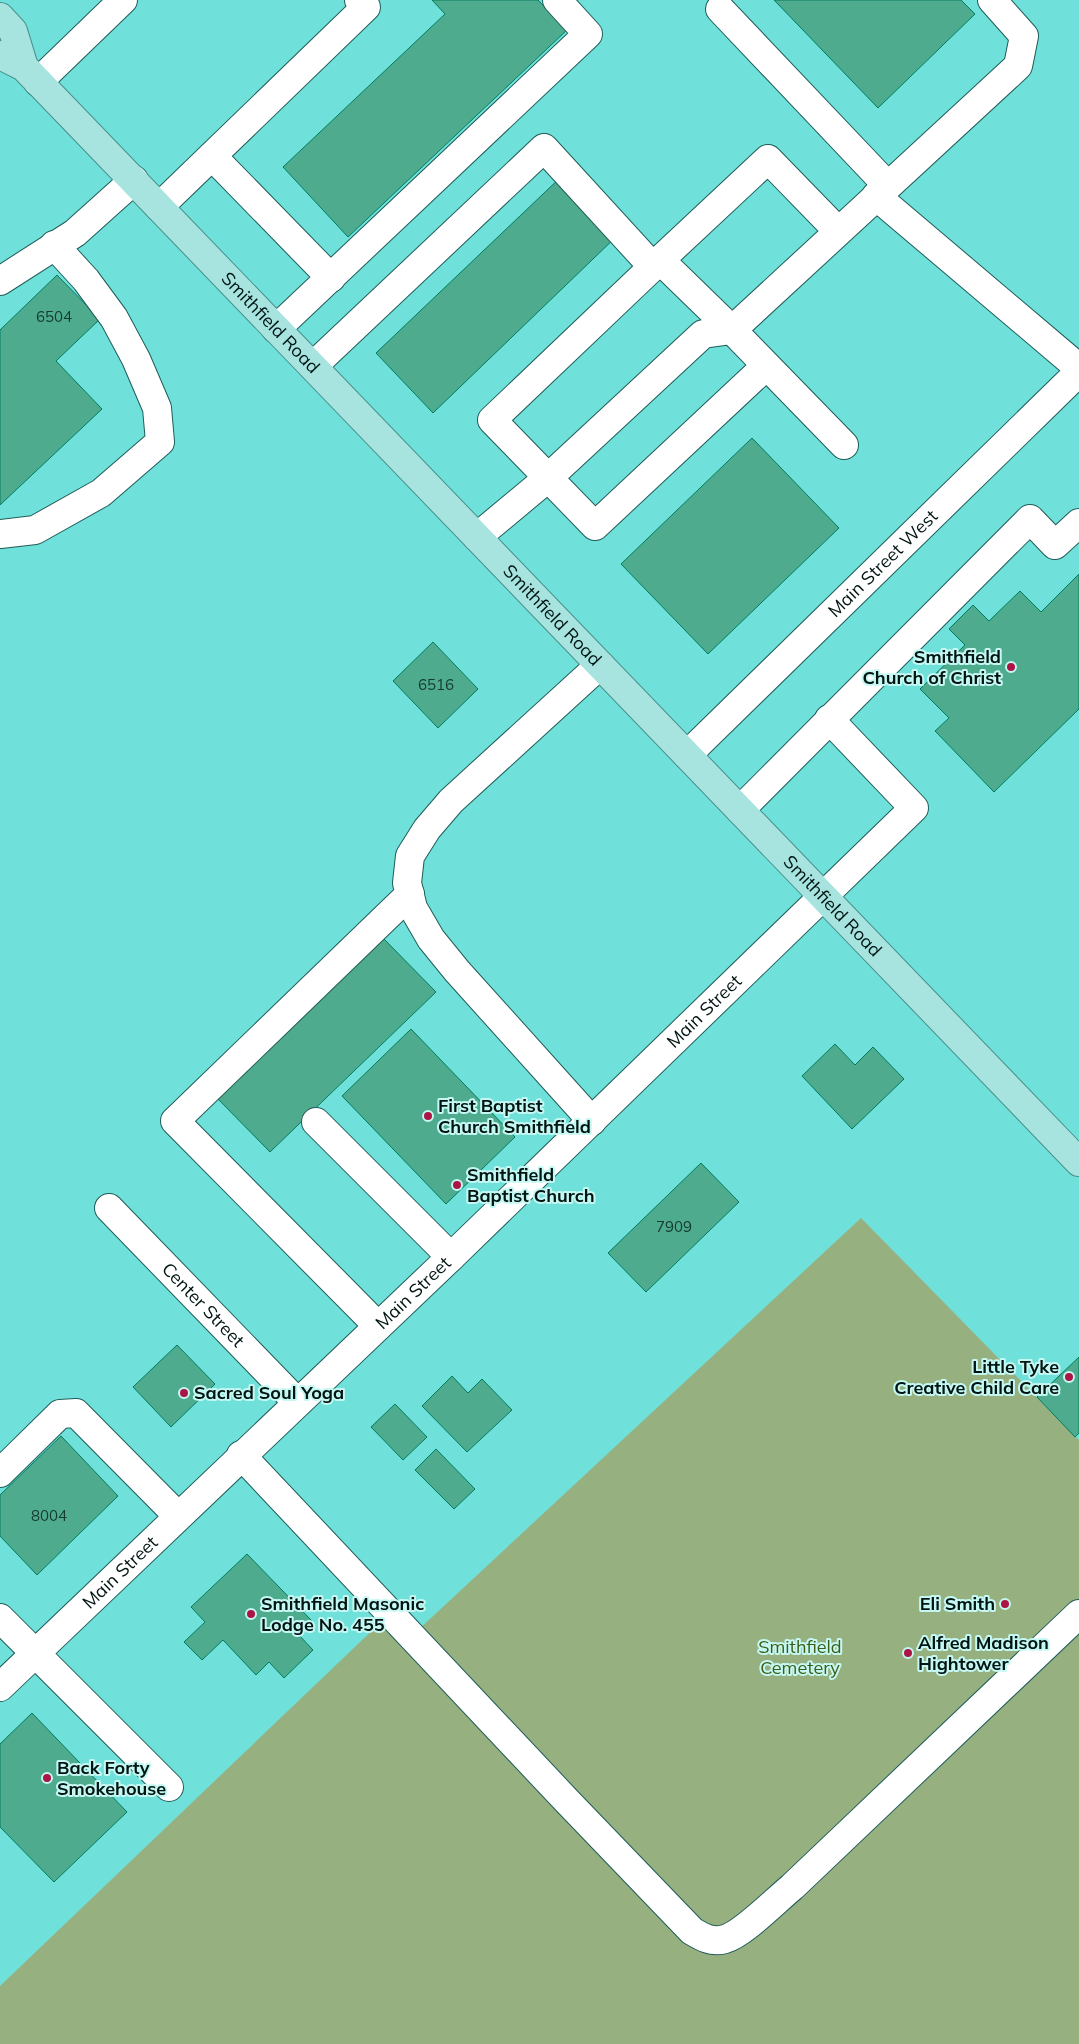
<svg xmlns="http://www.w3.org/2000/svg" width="1079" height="2044" font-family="Mulish,sans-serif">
<rect width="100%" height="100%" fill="#70e1da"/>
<path fill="#97b080" d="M861 1218 1079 1440V2044H0V1986L380 1623 403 1644Z"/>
<g fill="#4fab8e" stroke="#007d61">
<path d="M432 0H538L567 30 348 237 283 167 445 14Z"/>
<path d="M774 0H961L975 14 878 108Z"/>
<path d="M563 175 619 234 433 413 376 353Z"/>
<path d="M57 275 100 319 56 361 102 409 0 505V330Z"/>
<path d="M752 438 839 528 708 654 621 564Z"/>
<path d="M1079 574V709L994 792 935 731 949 718 920 689 965 645 949 629 973 605 989 621 1020 591 1041 612Z"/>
<path d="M433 642 478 689 438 728 393 681Z"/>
<path d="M383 938 436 992 270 1152 217 1098Z"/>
<path d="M411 1029 515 1137 446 1204 342 1096Z"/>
<path d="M835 1044 855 1065 873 1047 904 1079 852 1129 802 1076Z"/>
<path d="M701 1163 739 1202 646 1292 608 1253Z"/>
<path d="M177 1345 215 1384 171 1427 133 1387Z"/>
<path d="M1079 1357V1433L1075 1437 1037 1397Z"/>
<path d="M452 1376 468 1393 482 1379 512 1410 467 1452 422 1406Z"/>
<path d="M395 1404 427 1437 403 1460 371 1427Z"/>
<path d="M61 1436 118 1496 37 1575 0 1536V1495Z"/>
<path d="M436 1449 475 1489 454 1509 415 1470Z"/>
<path d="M247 1554 312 1621 298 1634 313 1650 284 1678 269 1662 256 1675 223 1640 202 1660 184 1642 205 1622 191 1607Z"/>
<path d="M32 1713 127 1812 54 1882 0 1827V1744Z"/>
</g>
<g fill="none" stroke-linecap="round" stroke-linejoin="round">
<defs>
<g id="minor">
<path d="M720 9 887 185"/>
<path d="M38 82 123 0"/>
<path d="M212 156 331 278"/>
<path d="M876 196 1079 368"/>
<path d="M159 207 366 7 359 0"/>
<path d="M838 231 768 159 660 260 732 330 1018 66 1024 36 992 0"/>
<path d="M660 260 492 420 595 526 766 366"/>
<path d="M0 281 75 233 134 180"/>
<path d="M276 329 588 34 557 0"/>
<path d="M313 366 544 148 653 267"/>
<path d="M0 534 35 530 101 493 160 442 157 408 136 359 114 318 86 280 54 245"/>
<path d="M477 537 549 477 703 334 732 330 844 445"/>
<path id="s1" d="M687 755 1079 372"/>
<path d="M740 810 1030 519 1055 545 1079 523"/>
<path d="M592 1121 457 971 431 939 413 908 407 883 410 856 427 829 451 801 600 665"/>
<path d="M316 1122 451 1257"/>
<path id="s2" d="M109 1208 297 1402"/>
<path d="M378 1326 175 1121 410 894"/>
<path d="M241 1455 566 1800 692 1931C702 1937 712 1943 725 1939 743 1934 776 1900 792 1887L1079 1614"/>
<path d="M0 1473 60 1414 76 1413 178 1516"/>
<path d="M0 1618 169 1787"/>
<path id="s3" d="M0 1687 451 1257 914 808 829 719"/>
</g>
<g id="major">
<path d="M0 17 13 31 24 67"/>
<path id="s4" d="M0 55 24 67 1079 1162"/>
</g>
</defs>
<use href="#minor" stroke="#1f5c59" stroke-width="30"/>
<use href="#major" stroke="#47908b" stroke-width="30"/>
<use href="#minor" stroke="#fff" stroke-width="28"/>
<use href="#major" stroke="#a7e4e0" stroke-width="28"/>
</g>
<g fill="#aa1546" stroke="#c5f8f3" stroke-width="2">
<circle cx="1011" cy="667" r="5"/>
<circle cx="428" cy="1116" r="5"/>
<circle cx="457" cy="1185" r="5"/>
<circle cx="1069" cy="1377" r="5"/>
<circle cx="184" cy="1393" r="5"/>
<circle cx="1005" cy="1604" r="5"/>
<circle cx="251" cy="1614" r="5"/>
<circle cx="908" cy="1653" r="5"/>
<circle cx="47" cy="1778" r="5"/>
</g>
<g text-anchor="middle" stroke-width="4" stroke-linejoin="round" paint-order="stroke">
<g font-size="15" fill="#143a31">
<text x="54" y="322">6504</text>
<text x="436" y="690">6516</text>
<text x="674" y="1232">7909</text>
<text x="49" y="1521">8004</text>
</g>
<g font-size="18" fill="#001412" stroke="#c5f8f3">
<text dy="6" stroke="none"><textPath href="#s4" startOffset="382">Smithfield Road</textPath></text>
<text dy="6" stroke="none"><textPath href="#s1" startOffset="274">Main Street West</textPath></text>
<text dy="6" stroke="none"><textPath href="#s4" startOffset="788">Smithfield Road</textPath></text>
<text dy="6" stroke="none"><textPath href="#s4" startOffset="1192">Smithfield Road</textPath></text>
<text dy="6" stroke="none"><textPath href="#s3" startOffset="976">Main Street</textPath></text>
<text dy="6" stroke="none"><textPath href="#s3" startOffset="571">Main Street</textPath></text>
<text dy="6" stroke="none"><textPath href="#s2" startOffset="135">Center Street</textPath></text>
<text dy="6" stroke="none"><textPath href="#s3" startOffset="166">Main Street</textPath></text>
</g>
<g font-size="18" font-weight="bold" fill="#001412" stroke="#c5f8f3" text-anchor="start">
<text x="1001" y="663" text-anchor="end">Smithfield<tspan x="1001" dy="21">Church of Christ</tspan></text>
<text x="438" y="1112">First Baptist<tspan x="438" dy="21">Church Smithfield</tspan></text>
<text x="467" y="1181">Smithfield<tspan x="467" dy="21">Baptist Church</tspan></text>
<text x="1059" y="1373" text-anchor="end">Little Tyke<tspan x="1059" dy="21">Creative Child Care</tspan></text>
<text x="194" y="1399">Sacred Soul Yoga</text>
<text x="261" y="1610">Smithfield Masonic<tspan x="261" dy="21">Lodge No. 455</tspan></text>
<text x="995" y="1610" text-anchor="end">Eli Smith</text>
<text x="918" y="1649">Alfred Madison<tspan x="918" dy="21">Hightower</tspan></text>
<text x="57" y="1774">Back Forty<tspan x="57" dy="21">Smokehouse</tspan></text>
</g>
<g font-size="18" fill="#3e5c15" stroke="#c5f8f3">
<text x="800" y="1653">Smithfield<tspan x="800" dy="21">Cemetery</tspan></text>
</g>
</g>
</svg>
